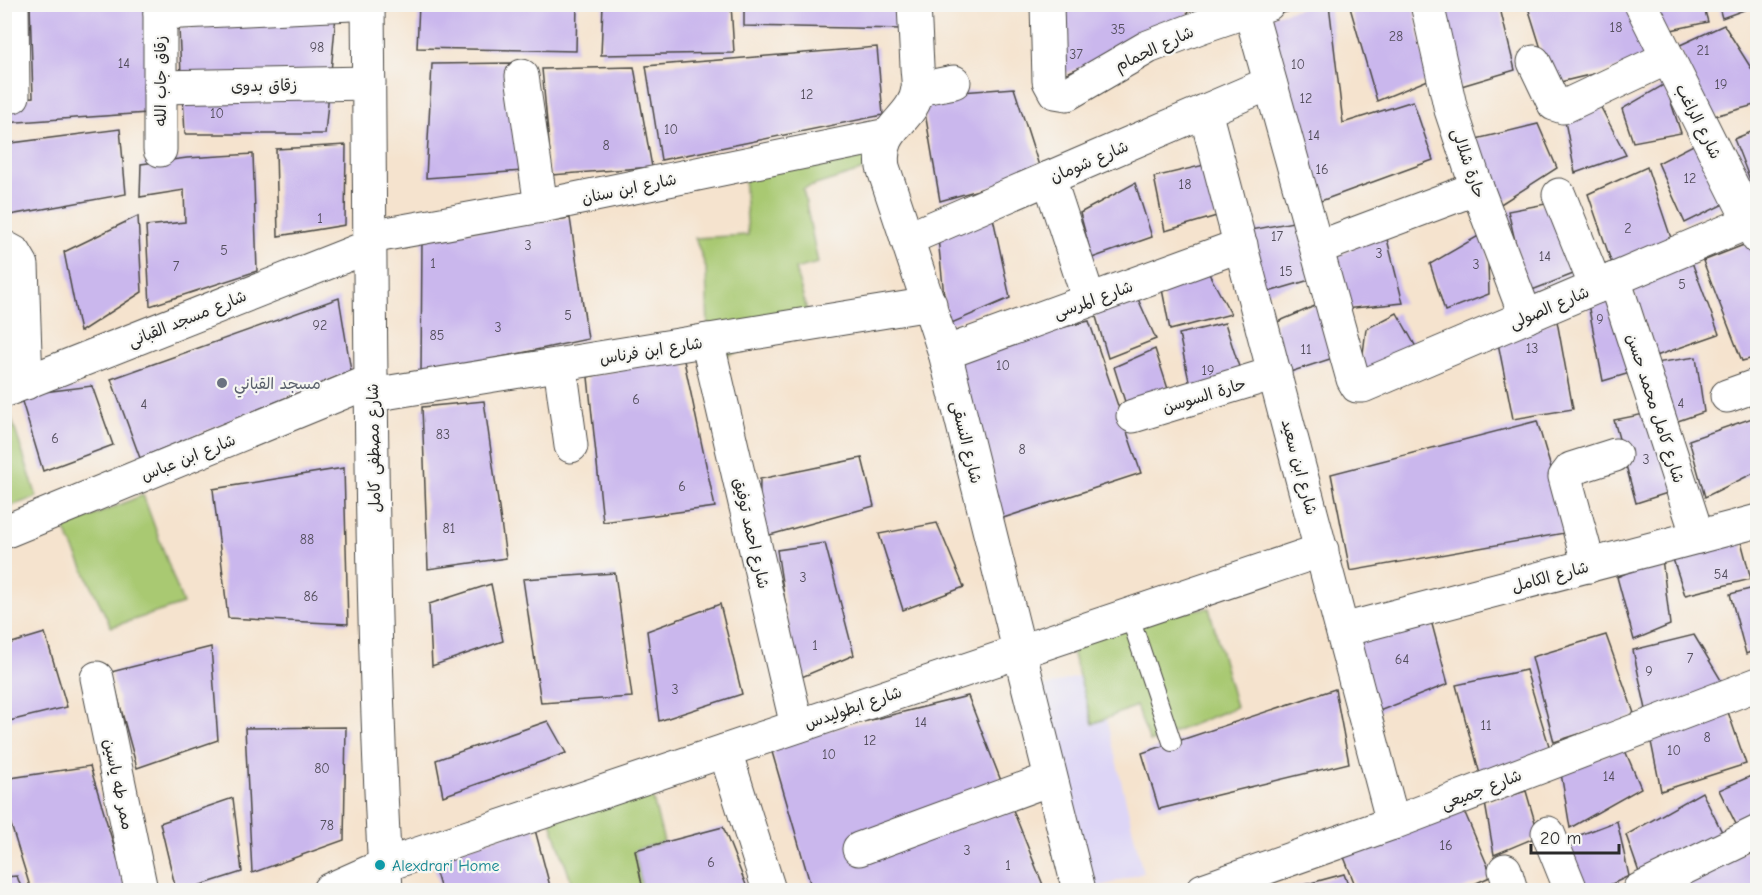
<svg xmlns="http://www.w3.org/2000/svg" width="1762" height="895" font-family="'Comic Neue','Playpen Sans Arabic',sans-serif">
<rect width="100%" height="100%" fill="#f6f6f2"/>
<filter id="ink" filterUnits="userSpaceOnUse"><feTurbulence type="fractalNoise" baseFrequency=".0167" numOctaves="2"/><feDisplacementMap in="SourceGraphic" scale="12" xChannelSelector="R" yChannelSelector="G"/><feConvolveMatrix kernelMatrix="1 2 1 2 8 2 1 2 1" color-interpolation-filters="sRGB"/></filter>
<filter id="wash" filterUnits="userSpaceOnUse"><feTurbulence type="fractalNoise" baseFrequency=".008" numOctaves="4" result="noise"/><feDisplacementMap in="SourceGraphic" scale="24" xChannelSelector="R" yChannelSelector="G"/><feGaussianBlur stdDeviation="1.35" result="paint"/><feColorMatrix in="noise" values="0 0 0 0 0 0 0 0 0 0 0 0 0 0 0 0 0 1.4 0 .05"/><feComposite in="paint" operator="in"/></filter>
<g filter="url(#wash)">
<rect width="100%" height="100%" fill="#f5e3ce"/>
<path fill="#ddd5f6" d="M1095 671 1143 873 1089 890 1035 690Z"/>
<g fill="#a9c972" stroke="#6a7a4e" stroke-width="1.5">
<path d="M872 137 876 166 803 189 818 263 795 269 813 331 709 360 706 268 695 238 748 235 743 159Z"/>
<path d="M10 414 37 497 5 508V416Z"/>
<path d="M143 495 183 604 111 627 64 528Z"/>
<path d="M1209 608 1236 707 1150 742 1136 706 1093 724 1064 624Z"/>
<path d="M647 776 664 842 635 850 643 890H574L546 807Z"/>
</g>
<g id="blocks">
<g fill="#cab7ed">
<path d="M30 4H147V113L4 123V100L33 97Z"/>
<path d="M419 4H577L576 51 417 48Z"/>
<path d="M603 4H731L734 53 601 55Z"/>
<path d="M744 4H903L905 29 744 26Z"/>
<path d="M1055 4H1185L1191 23 1064 74Z"/>
<path d="M1316 4H1329L1343 123 1413 101 1433 160 1318 202 1264 18Z"/>
<path d="M1349 4H1413L1428 80 1377 101Z"/>
<path d="M1439 4H1499L1515 70 1458 87Z"/>
<path d="M1527 4H1629L1655 59 1552 84Z"/>
<path d="M1655 4H1703L1708 22 1662 32Z"/>
<path d="M1718 4H1758V5L1722 18Z"/>
<path d="M336 15 331 72 181 75 179 28Z"/>
<path d="M1724 25 1758 79V104L1707 118 1678 46Z"/>
<path d="M877 47 883 115 661 160 646 66Z"/>
<path d="M512 63 523 171 426 178 432 64Z"/>
<path d="M634 67 652 167 552 175 542 69Z"/>
<path d="M1665 84 1681 133 1633 142 1622 109Z"/>
<path d="M1014 88 1041 172 940 201 922 95Z"/>
<path d="M329 92 325 134H185L183 96Z"/>
<path d="M1598 102 1626 155 1575 173 1564 116Z"/>
<path d="M1538 124 1557 168 1496 207 1472 140Z"/>
<path d="M120 129 126 194 4 216V144Z"/>
<path d="M1758 129V194L1756 195 1734 139Z"/>
<path d="M1701 141 1732 200 1685 223 1658 163Z"/>
<path d="M346 145 345 225 278 236 276 149Z"/>
<path d="M253 154 257 271 150 306 146 226 185 222 184 190 140 197 141 164 187 158Z"/>
<path d="M1204 165 1227 213 1165 231 1154 177Z"/>
<path d="M1647 167 1672 241 1612 264 1588 194Z"/>
<path d="M1135 183 1152 237 1092 258 1080 213Z"/>
<path d="M1551 203 1581 271 1527 292 1508 211Z"/>
<path d="M992 213 1010 298 947 325 938 238Z"/>
<path d="M138 216 142 292 80 332 64 252Z"/>
<path d="M570 218 588 339 421 374 422 238Z"/>
<path d="M1298 221 1320 277 1265 293 1246 231Z"/>
<path d="M1385 231 1403 303 1344 309 1335 258Z"/>
<path d="M1487 231 1489 294 1445 311 1430 264Z"/>
<path d="M1754 241 1758 251V357L1742 361 1703 261Z"/>
<path d="M1690 257 1719 334 1656 356 1630 280Z"/>
<path d="M1208 272 1231 314 1170 330 1161 284Z"/>
<path d="M1616 287 1640 370 1603 381 1587 299Z"/>
<path d="M1134 290 1156 339 1108 358 1092 303Z"/>
<path d="M339 298 351 371 140 458 111 379Z"/>
<path d="M1324 302 1336 357 1281 375 1275 323Z"/>
<path d="M1397 313 1416 347 1360 378 1366 329Z"/>
<path d="M1089 321 1141 473 991 522 951 355Z"/>
<path d="M1557 321 1573 409 1513 419 1497 338Z"/>
<path d="M1225 323 1241 373 1192 395 1179 334Z"/>
<path d="M1155 349 1168 389 1126 405 1114 367Z"/>
<path d="M683 356 715 507 603 522 588 377Z"/>
<path d="M1696 357 1704 412 1672 423 1655 363Z"/>
<path d="M92 386 113 445 43 471 20 395Z"/>
<path d="M484 401 506 558 428 569 422 407Z"/>
<path d="M1654 412 1680 489 1636 503 1614 420Z"/>
<path d="M1758 416V471L1705 497 1689 440Z"/>
<path d="M1537 421 1570 532 1350 571 1331 474Z"/>
<path d="M862 458 874 506 759 538 760 479Z"/>
<path d="M344 468 348 624 228 618 213 489Z"/>
<path d="M937 523 964 587 903 610 879 534Z"/>
<path d="M1741 541 1751 579 1685 595 1671 553Z"/>
<path d="M825 543 854 655 797 679 777 550Z"/>
<path d="M1662 558 1670 625 1634 640 1617 577Z"/>
<path d="M615 573 632 697 541 703 523 579Z"/>
<path d="M491 584 503 641 432 666 429 604Z"/>
<path d="M1758 587V649L1746 654 1730 594Z"/>
<path d="M720 604 742 694 659 721 647 631Z"/>
<path d="M1429 613 1448 684 1369 715 1356 639Z"/>
<path d="M45 633 67 707 5 722V645Z"/>
<path d="M1606 635 1635 716 1554 742 1532 657Z"/>
<path d="M1694 635 1724 685 1647 714 1633 650Z"/>
<path d="M211 647 218 740 137 768 111 672Z"/>
<path d="M1526 670 1550 749 1481 778 1456 685Z"/>
<path d="M1335 689 1349 763 1159 809 1142 753Z"/>
<path d="M968 696 1003 786 858 859 1013 810 1045 890H812L770 745Z"/>
<path d="M1727 709 1746 764 1661 791 1649 732Z"/>
<path d="M548 721 566 753 443 796 436 760Z"/>
<path d="M346 727 344 840 252 873 245 728Z"/>
<path d="M1624 748 1641 788 1570 828 1561 773Z"/>
<path d="M90 766 127 890H31L4 802V779Z"/>
<path d="M1758 773V826L1741 834 1719 790Z"/>
<path d="M1526 791 1539 836 1494 855 1485 803Z"/>
<path d="M1702 792 1726 840 1642 881 1626 835Z"/>
<path d="M233 798 242 872 185 890H176L160 823Z"/>
<path d="M1462 806 1492 876 1461 890H1357L1342 852Z"/>
<path d="M1617 821 1629 876 1599 890H1579L1559 843Z"/>
<path d="M534 826 551 890H441L432 859Z"/>
<path d="M723 827 748 890H643L635 850Z"/>
<path d="M1758 844V890H1672Z"/>
<path d="M1344 874 1350 890H1285Z"/>
<path d="M17 876 22 890H4V877Z"/>
</g>
</g>
</g>
<g filter="url(#ink)">
<use href="#blocks" fill-opacity="0" stroke="#494743" stroke-width="1.5"/>
<g fill="none" stroke-linecap="round" stroke-linejoin="round">
<defs>
<path id="service" d="M1129 614 1172 742"/>
<g id="minor">
<path d="M12 4 13 96"/>
<path d="M160 4V150"/>
<path d="M914 4C915 25 916 45 917 66 917 73 919 82 918 89 913 122 877 126 883 167L945 353 1079 890"/>
<path d="M1047 4 1049 81 1055 92 1067 94 1148 47 1203 26 1268 4"/>
<path d="M1427 4 1451 110 1477 188 1526 317"/>
<path d="M1641 4 1758 238"/>
<path d="M1250 10 1353 379 1357 386H1363L1749 222"/>
<path d="M160 13 352 4"/>
<path d="M1534 62 1554 104 1563 107 1667 58"/>
<path d="M522 76 541 206"/>
<path d="M160 87 369 83"/>
<path d="M918 89 954 82"/>
<path d="M1205 111 1393 823"/>
<path d="M1049 178 1089 300"/>
<path d="M1559 195 1596 287"/>
<path d="M370 237 541 206 888 135"/>
<path d="M907 239 1270 83"/>
<path d="M4 247 15 253 22 265 26 383"/>
<path d="M1317 248 1477 188"/>
<path d="M1614 279 1698 537"/>
<path d="M707 340 797 726"/>
<path d="M945 353 1241 245"/>
<path d="M560 365 571 446"/>
<path d="M4 391 370 246"/>
<path d="M372 395 930 304"/>
<path d="M1727 396 1758 385"/>
<path d="M1133 416 1275 373"/>
<path d="M4 532 371 381"/>
<path d="M1589 566 1565 477 1571 469 1615 455"/>
<path d="M1343 630 1758 521"/>
<path d="M97 678 141 890"/>
<path d="M725 751 769 890"/>
<path d="M1548 833 1571 890"/>
<path d="M859 849 1050 779"/>
<path d="M1505 870 1511 890"/>
<path d="M329 890 385 865 1322 550"/>
<path d="M1203 890 1393 823 1758 684"/>
<path d="M1639 890 1758 832"/>
</g>
<path id="secondary" d="M368 4C371 300 369 596 386 890"/>
</defs>
<use href="#service" stroke="#494743" stroke-width="20"/>
<use href="#minor" stroke="#494743" stroke-width="35"/>
<use href="#secondary" stroke="#494743" stroke-width="35"/>
<use href="#service" stroke="#fff" stroke-width="18"/>
<use href="#minor" stroke="#fff" stroke-width="33"/>
<use href="#secondary" stroke="#fff" stroke-width="33"/>
</g>
</g>
<circle fill="#6b7280" stroke="#f6f6f2" stroke-width="2" cx="222" cy="383" r="6"/>
<circle fill="#0f9aa8" stroke="#f6f6f2" stroke-width="2" cx="380" cy="865" r="6"/>
<g text-anchor="middle" stroke-width="4.5" stroke-linejoin="round" paint-order="stroke">
<g font-size="14" fill="#534e5c">
<text x="1616" y="32">18</text>
<text x="1118" y="34">35</text>
<text x="1396" y="41">28</text>
<text x="317" y="52">98</text>
<text x="1703" y="55">21</text>
<text x="1076" y="59">37</text>
<text x="124" y="68">14</text>
<text x="1298" y="69">10</text>
<text x="1721" y="89">19</text>
<text x="807" y="99">12</text>
<text x="1306" y="103">12</text>
<text x="217" y="118">10</text>
<text x="671" y="134">10</text>
<text x="1314" y="140">14</text>
<text x="606" y="150">8</text>
<text x="1322" y="174">16</text>
<text x="1690" y="183">12</text>
<text x="1185" y="189">18</text>
<text x="320" y="223">1</text>
<text x="1628" y="233">2</text>
<text x="1277" y="241">17</text>
<text x="528" y="250">3</text>
<text x="224" y="255">5</text>
<text x="1379" y="258">3</text>
<text x="1545" y="261">14</text>
<text x="433" y="268">1</text>
<text x="1476" y="269">3</text>
<text x="176" y="271">7</text>
<text x="1286" y="276">15</text>
<text x="1682" y="289">5</text>
<text x="568" y="320">5</text>
<text x="1600" y="324">9</text>
<text x="320" y="330">92</text>
<text x="498" y="332">3</text>
<text x="437" y="340">85</text>
<text x="1532" y="353">13</text>
<text x="1306" y="354">11</text>
<text x="1003" y="370">10</text>
<text x="1208" y="375">19</text>
<text x="636" y="404">6</text>
<text x="1681" y="408">4</text>
<text x="144" y="409">4</text>
<text x="443" y="439">83</text>
<text x="55" y="443">6</text>
<text x="1022" y="454">8</text>
<text x="1646" y="464">3</text>
<text x="682" y="491">6</text>
<text x="449" y="533">81</text>
<text x="307" y="544">88</text>
<text x="1721" y="579">54</text>
<text x="803" y="582">3</text>
<text x="311" y="601">86</text>
<text x="815" y="650">1</text>
<text x="1690" y="663">7</text>
<text x="1402" y="664">64</text>
<text x="1649" y="676">9</text>
<text x="675" y="694">3</text>
<text x="921" y="727">14</text>
<text x="1486" y="730">11</text>
<text x="1707" y="742">8</text>
<text x="870" y="745">12</text>
<text x="1674" y="755">10</text>
<text x="829" y="759">10</text>
<text x="322" y="773">80</text>
<text x="1609" y="781">14</text>
<text x="327" y="830">78</text>
<text x="1446" y="850">16</text>
<text x="967" y="855">3</text>
<text x="711" y="867">6</text>
<text x="1008" y="870">1</text>
</g>
<g font-size="16" fill="#2b2b2b" stroke="#f6f6f2">
<text transform="translate(1154 48) rotate(-25)" y="6">شارع الحمام</text>
<text transform="translate(160 81) rotate(-90)" y="6">زقاق جاب الله</text>
<text transform="translate(264 85) rotate(-1)" y="6">زقاق بدوى</text>
<text transform="translate(1699 121) rotate(63)" y="6">شارع الراغب</text>
<text transform="translate(1089 161) rotate(-23)" y="6">شارع شومان</text>
<text transform="translate(1469 163) rotate(71)" y="6">حارة شلالى</text>
<text transform="translate(629 188) rotate(-12)" y="6">شارع ابن سنان</text>
<text transform="translate(1093 299) rotate(-20)" y="6">شارع المرسى</text>
<text transform="translate(1549 307) rotate(-23)" y="6">شارع الصولى</text>
<text transform="translate(187 318) rotate(-22)" y="6">شارع مسجد القبانى</text>
<text transform="translate(651 350) rotate(-9)" y="6">شارع ابن فرناس</text>
<text transform="translate(1204 395) rotate(-17)" y="6">حارة السوسن</text>
<text transform="translate(1656 408) rotate(72)" y="6">شارع كامل محمد حسن</text>
<text transform="translate(967 442) rotate(76)" y="6">شارع النسقى</text>
<text transform="translate(373 448) rotate(-91)" y="6">شارع مصطفى كامل</text>
<text transform="translate(188 457) rotate(-22)" y="6">شارع ابن عباس</text>
<text transform="translate(1300 467) rotate(75)" y="6">شارع ابن سعيد</text>
<text transform="translate(752 533) rotate(77)" y="6">شارع احمد توفيق</text>
<text transform="translate(1550 576) rotate(-15)" y="6">شارع الكامل</text>
<text transform="translate(853 707) rotate(-19)" y="6">شارع ابطوليدس</text>
<text transform="translate(119 784) rotate(78)" y="6">ممر طه ياسين</text>
<text transform="translate(1481 789) rotate(-21)" y="6">شارع جميعى</text>
</g>
<g font-size="16" fill="#5b616d" stroke="#f6f6f2" text-anchor="start">
<text x="234" y="389">مسجد القباني</text>
</g>
<g font-size="16" fill="#0d838f" stroke="#f6f6f2" text-anchor="start">
<text x="392" y="871">Alexdrari Home</text>
</g>
</g>
<rect width="1762" height="895" fill="none" stroke="#f6f6f2" stroke-width="24"/>
<path d="M1531 844v9h88v-9" fill="none" stroke="#2b2b2b" stroke-width="3"/>
<text x="1540" y="844" font-size="18" fill="#2b2b2b" stroke="#f6f6f2" stroke-width="4.5" paint-order="stroke">20 m</text>
</svg>
